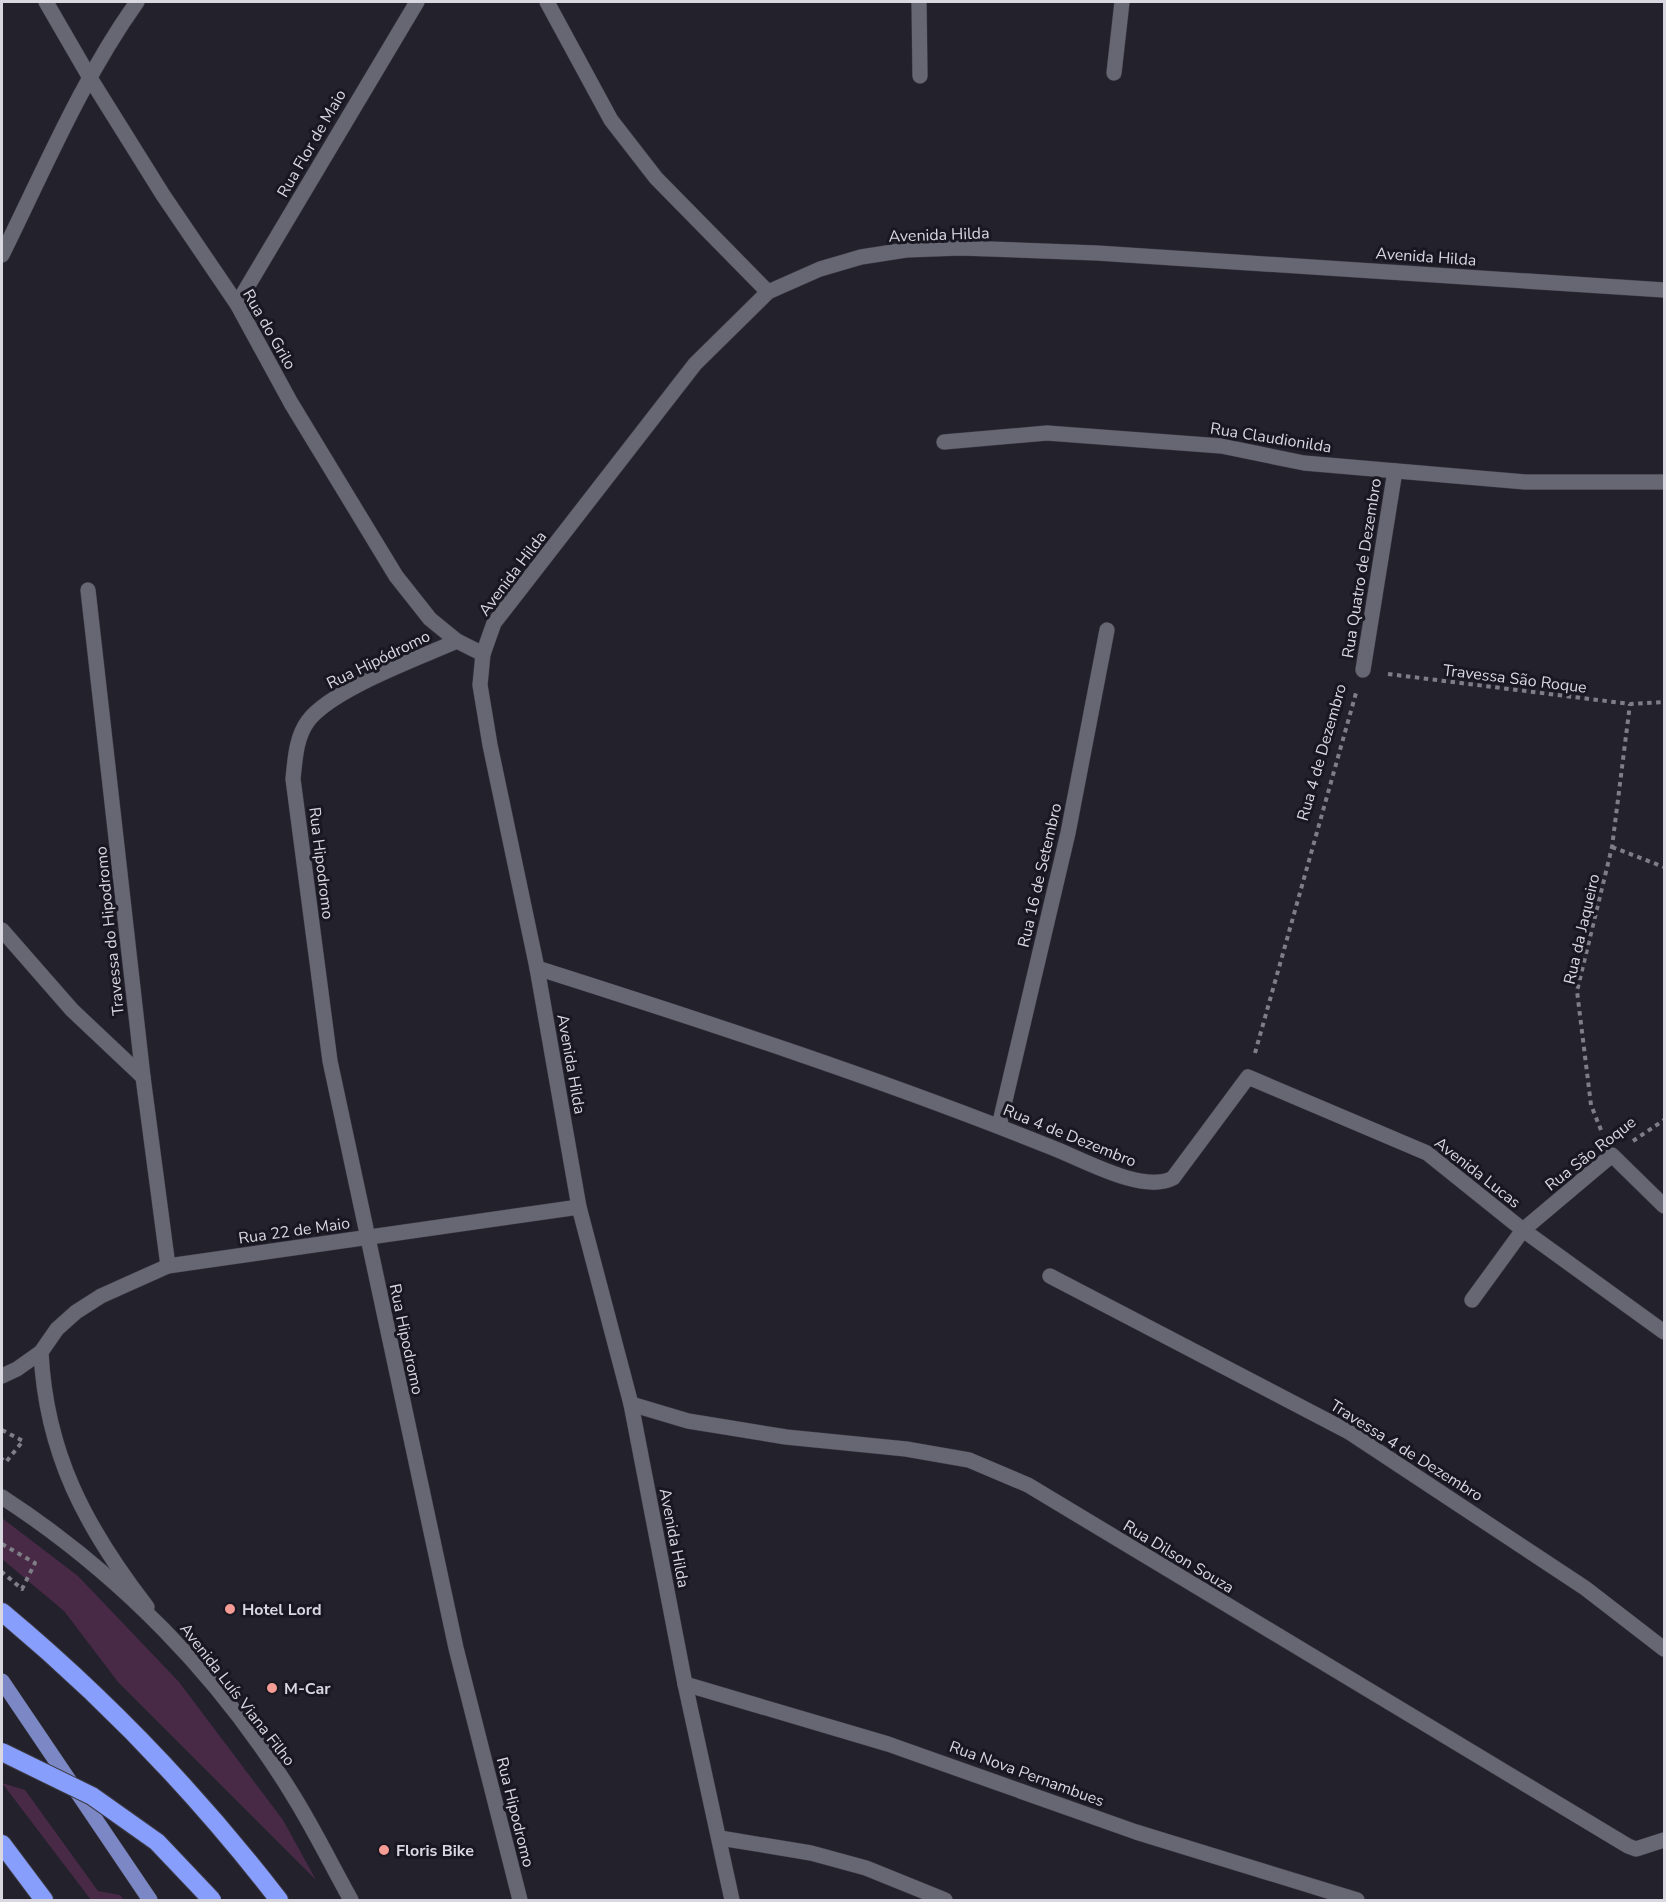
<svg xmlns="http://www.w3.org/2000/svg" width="1666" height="1902" font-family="'Nunito Sans',sans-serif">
<rect width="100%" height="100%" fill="#22212c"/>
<g fill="#482a47">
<path d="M2 1518 78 1576 179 1682 283 1820 316 1880 118 1682 64 1611 2 1559Z"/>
<path d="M2 1783 25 1790 98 1891 120 1895 124 1900H91Z"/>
</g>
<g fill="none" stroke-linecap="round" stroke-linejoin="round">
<defs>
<g id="street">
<path d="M46 2 90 78 163 195 237 304 291 403 396 576 430 619 457 641 483 654"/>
<path d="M547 2 611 120 656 178 768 292"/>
<path d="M919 2 920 76"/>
<path d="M1114 73 1122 2"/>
<path d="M2 255C44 170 82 79 137 2"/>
<path d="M237 304 417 2"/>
<path d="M944 442 1047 433 1221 446 1304 463 1525 482H1664"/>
<path d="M88 590 143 1077 168 1266"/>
<path d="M457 641C419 658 332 689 308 721 296 737 295 760 293 779L330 1061 456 1648 520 1900"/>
<path d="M1363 670 1395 471"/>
<path d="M2 930 72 1010 143 1077"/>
<path d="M537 968C710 1023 884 1080 1053 1148 1084 1160 1143 1194 1173 1178L1248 1077 1427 1153 1523 1230 1664 1332"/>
<path d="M999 1126 1068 833 1107 630"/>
<path d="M1050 1276 1349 1432 1585 1588 1664 1649"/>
<path d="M1472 1300 1523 1230 1612 1155 1664 1206"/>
<path d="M41 1352C46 1454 86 1528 147 1607"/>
<path d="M2 1376 17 1369 41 1352 57 1329 76 1312 101 1296 168 1266 579 1207"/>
<path d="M631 1404 688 1421 786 1437 906 1449 969 1460 1028 1485 1628 1846 1636 1849 1664 1840"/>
<path d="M685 1684 888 1744 1136 1832 1357 1900"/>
<path d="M720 1838 811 1853 866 1868 945 1900"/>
<path d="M732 1900 685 1684 631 1404 579 1207 537 968 490 745 480 685 483 654 494 623 695 364 768 292 820 269 861 257 906 250 961 248 1097 253 1664 290"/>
</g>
<path id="secondary" d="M2 1497C119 1573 221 1677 294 1797 315 1831 332 1866 351 1900"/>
<path id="primary" d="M2 1681 150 1900"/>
<g id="highway">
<path d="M2 1612C104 1697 198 1795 279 1900"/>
<path d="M2 1844 44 1900"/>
</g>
</defs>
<use href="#street" stroke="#3d3b45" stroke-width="16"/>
<use href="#secondary" stroke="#3d3b45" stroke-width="16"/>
<use href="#primary" stroke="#3d3b45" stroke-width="16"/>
<use href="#highway" stroke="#3d3b45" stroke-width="20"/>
<g stroke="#7f7e87" stroke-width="4" stroke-dasharray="4.5 4.5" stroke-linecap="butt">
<path d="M1388 674 1630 704 1664 702"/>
<path d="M1612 847 1664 867"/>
<path d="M1255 1053 1356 693"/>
<path d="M1601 1130 1591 1105 1577 991 1612 847 1630 704"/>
<path d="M1633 1141 1664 1120"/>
<path d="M2 1430 23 1441 6 1462 2 1459"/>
<path d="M2 1544 35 1563 22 1589 2 1572"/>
</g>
<use href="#street" stroke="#676673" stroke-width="15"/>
<use href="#secondary" stroke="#676673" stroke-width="15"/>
<use href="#primary" stroke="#7b88c5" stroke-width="15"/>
<use href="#highway" stroke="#889efc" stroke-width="18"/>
<defs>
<path id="highway-bridge" d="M2 1752 92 1796 157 1842 212 1900"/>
</defs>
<use href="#highway-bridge" stroke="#3d3b45" stroke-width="20" stroke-linecap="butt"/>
<use href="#highway-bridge" stroke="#889efc" stroke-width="18"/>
</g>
<g fill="#f59c94" stroke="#191722" stroke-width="2">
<circle cx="230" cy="1609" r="6"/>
<circle cx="272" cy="1688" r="6"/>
<circle cx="384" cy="1850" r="6"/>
</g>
<g text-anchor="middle" stroke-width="6" stroke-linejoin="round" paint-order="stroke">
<g font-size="16" fill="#d9d8e0" stroke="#191722">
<text transform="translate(311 143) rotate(-60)" y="6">Rua Flor de Maio</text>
<text transform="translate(939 234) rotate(-2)" y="6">Avenida Hilda</text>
<text transform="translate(1426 256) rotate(4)" y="6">Avenida Hilda</text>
<text transform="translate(270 329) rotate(60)" y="6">Rua do Grilo</text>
<text transform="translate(1271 437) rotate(9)" y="6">Rua Claudionilda</text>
<text transform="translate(1361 568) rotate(-81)" y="6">Rua Quatro de Dezembro</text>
<text transform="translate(512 573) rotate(-53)" y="6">Avenida Hilda</text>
<text transform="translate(378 659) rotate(-26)" y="6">Rua Hipódromo</text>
<text transform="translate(1515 678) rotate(7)" y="6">Travessa São Roque</text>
<text transform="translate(1321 752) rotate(-74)" y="6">Rua 4 de Dezembro</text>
<text transform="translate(322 863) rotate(83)" y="6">Rua Hipodromo</text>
<text transform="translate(1039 875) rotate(-77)" y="6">Rua 16 de Setembro</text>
<text transform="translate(1581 929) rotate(-77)" y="6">Rua da Jaqueiro</text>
<text transform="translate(109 931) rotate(-96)" y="6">Travessa do Hipodromo</text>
<text transform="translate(572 1064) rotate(80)" y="6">Avenida Hilda</text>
<text transform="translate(1070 1135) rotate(22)" y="6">Rua 4 de Dezembro</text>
<text transform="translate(1590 1153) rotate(-38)" y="6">Rua São Roque</text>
<text transform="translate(1478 1172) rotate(38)" y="6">Avenida Lucas</text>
<text transform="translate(294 1230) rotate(-8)" y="6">Rua 22 de Maio</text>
<text transform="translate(407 1339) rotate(78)" y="6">Rua Hipodromo</text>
<text transform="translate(1407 1450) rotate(32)" y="6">Travessa 4 de Dezembro</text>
<text transform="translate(675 1538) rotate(79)" y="6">Avenida Hilda</text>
<text transform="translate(1179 1556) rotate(31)" y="6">Rua Dilson Souza</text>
<text transform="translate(238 1694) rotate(52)" y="6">Avenida Luís Viana Filho</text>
<text transform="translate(1027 1773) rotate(20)" y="6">Rua Nova Pernambues</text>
<text transform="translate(516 1812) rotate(76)" y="6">Rua Hipodromo</text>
</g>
<g font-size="16" font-weight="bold" fill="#d9d8e0" stroke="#191722" text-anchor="start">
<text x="242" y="1615">Hotel Lord</text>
<text x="284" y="1694">M-Car</text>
<text x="396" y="1856">Floris Bike</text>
</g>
</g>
<rect width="1666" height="1902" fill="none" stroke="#d9d8e0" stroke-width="6"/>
</svg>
